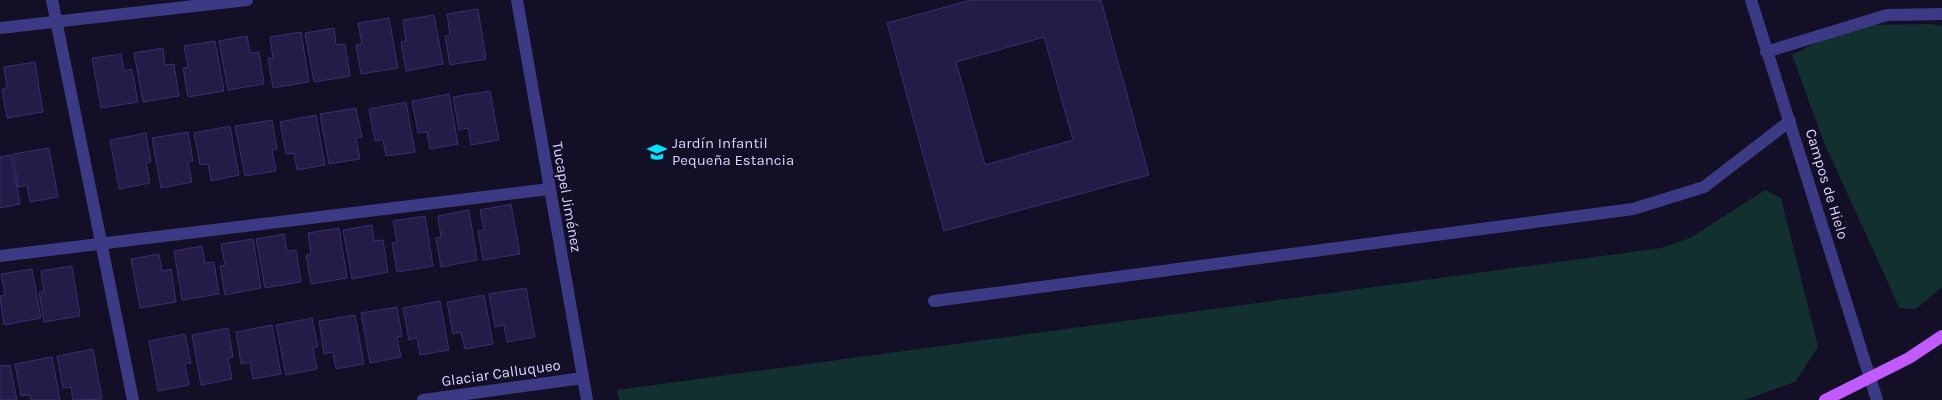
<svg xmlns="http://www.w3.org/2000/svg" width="1942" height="400" font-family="Karla,sans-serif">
<rect width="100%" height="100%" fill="#130f26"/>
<g fill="#12302f">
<path d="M1931 24 1942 26V287L1916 309 1899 308 1890 287 1823 140 1792 55 1831 35 1873 25Z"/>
<path d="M1765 190 1781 198 1818 347 1795 382 1744 400H619L617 390 1661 248 1690 238Z"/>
</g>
<g fill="#241b47" stroke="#3b2d73" fill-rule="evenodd">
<path d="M971 0H1101L1149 175 944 231 887 23ZM1044 37 1073 140 985 165 956 62Z"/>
<path d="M478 9 486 59 450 65 445 36 450 35 447 14Z"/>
<path d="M434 15 443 64 406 71 401 42 406 41 403 20Z"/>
<path d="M389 18 398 68 361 74 356 45 362 44 358 23Z"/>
<path d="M334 28 336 45 345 44 350 76 314 82 305 33Z"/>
<path d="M301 32 309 82 273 88 268 58H273L270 37Z"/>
<path d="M247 36 250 53 259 52 264 84 228 90 219 41Z"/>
<path d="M215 41 224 91 188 97 183 68 188 67 184 46Z"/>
<path d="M163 48 165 65 174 64 179 96 143 102 134 53Z"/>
<path d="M121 54 124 71 132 69 138 102 101 108 92 58Z"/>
<path d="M35 62 43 112 7 118 2 89 7 88 4 67Z"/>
<path d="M490 91 499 140 471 145 468 128 459 130 453 97Z"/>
<path d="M449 94 458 144 430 149 427 132 418 133 412 101Z"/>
<path d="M406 102 415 152 386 156 383 140 375 141 369 109Z"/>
<path d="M356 108 362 137 356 138 360 159 329 164 320 114Z"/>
<path d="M316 115 325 165 297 170 294 153 286 154 280 122Z"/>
<path d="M272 120 277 149 272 150 276 171 245 176 235 126Z"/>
<path d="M230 126 239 175 211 181 208 164 200 165 194 133Z"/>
<path d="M188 132 193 161 188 162 192 182 161 188 152 138Z"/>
<path d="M146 133 151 162 146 163 150 183 119 189 110 140Z"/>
<path d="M49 148 58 197 30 202 27 185 18 187 13 154Z"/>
<path d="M11 155 20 204 0 208V157Z"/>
<path d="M511 204 520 254 483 260 478 231 484 230 480 210Z"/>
<path d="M469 210 477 260 441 267 436 238 441 237 438 216Z"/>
<path d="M425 216 433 266 397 272 392 243 397 242 393 221Z"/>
<path d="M372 225 374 241 383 240 388 272 352 279 343 230Z"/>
<path d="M339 228 347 278 311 284 306 255 311 254 308 233Z"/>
<path d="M284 234 287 251 296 250 301 282 265 288 256 239Z"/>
<path d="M253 239 261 288 225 295 220 266 225 265 221 244Z"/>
<path d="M202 246 205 263 214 262 219 294 182 300 174 251Z"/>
<path d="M159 254 162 271 171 269 176 302 140 308 131 259Z"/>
<path d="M72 266 80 316 44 322 39 292H44L41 271Z"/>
<path d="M32 269 41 318 4 325 0 298V296L5 295 1 274Z"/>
<path d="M526 288 535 337 507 342 504 325 495 327 489 294Z"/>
<path d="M484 295 493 344 465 349 461 332 453 334 447 302Z"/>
<path d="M440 301 449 350 420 355 417 338 409 340 403 308Z"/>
<path d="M397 307 402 336 397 337 401 357 370 363 361 313Z"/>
<path d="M355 315 364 364 336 369 333 352 324 354 319 321Z"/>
<path d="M312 318 318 347 313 348 317 369 286 375 276 325Z"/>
<path d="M272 325 281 374 253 379 250 362 241 364 236 332Z"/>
<path d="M228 328 233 357 228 358 232 379 201 385 192 335Z"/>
<path d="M185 334 191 363 185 364 189 385 158 391 149 341Z"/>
<path d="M93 349 102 399 73 400 71 387 63 388 57 356Z"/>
<path d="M52 357 60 400H31L30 395 21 396 15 364Z"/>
<path d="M10 365 17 400H0V366Z"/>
</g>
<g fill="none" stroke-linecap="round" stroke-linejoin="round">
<g stroke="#3d3a85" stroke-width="12">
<path d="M52 0 133 400"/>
<path d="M517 0 587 400"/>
<path d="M1751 0 1877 400"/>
<path d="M0 28 247 0"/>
<path d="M1766 52 1887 15 1942 14"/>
<path d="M0 256 549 189"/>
<path d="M934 301 1633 209 1704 187 1790 121"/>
<path d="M423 400 583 378"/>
</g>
<path stroke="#c25bff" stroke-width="12" d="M1825 400 1909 358 1942 336"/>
</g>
<defs>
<symbol id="school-bare" viewBox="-9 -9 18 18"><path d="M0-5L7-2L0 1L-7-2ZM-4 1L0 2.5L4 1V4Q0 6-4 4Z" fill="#00e5ff" stroke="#130f26" stroke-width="2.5" paint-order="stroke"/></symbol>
</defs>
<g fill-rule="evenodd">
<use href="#school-bare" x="643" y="138" width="28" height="28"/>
</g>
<g text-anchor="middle" stroke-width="4" stroke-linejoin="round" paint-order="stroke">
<g font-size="15" fill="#d9d4ff" stroke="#130f26" text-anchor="start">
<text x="672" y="148">Jardín Infantil<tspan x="672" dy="17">Pequeña Estancia</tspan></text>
</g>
<g font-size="15" fill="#d9d4ff" stroke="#130f26">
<text transform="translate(1827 184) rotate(73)" y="5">Campos de Hielo</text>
<text transform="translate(567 197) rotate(80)" y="5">Tucapel Jiménez</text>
<text transform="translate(501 373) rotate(-8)" y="5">Glaciar Calluqueo</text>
</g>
</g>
</svg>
